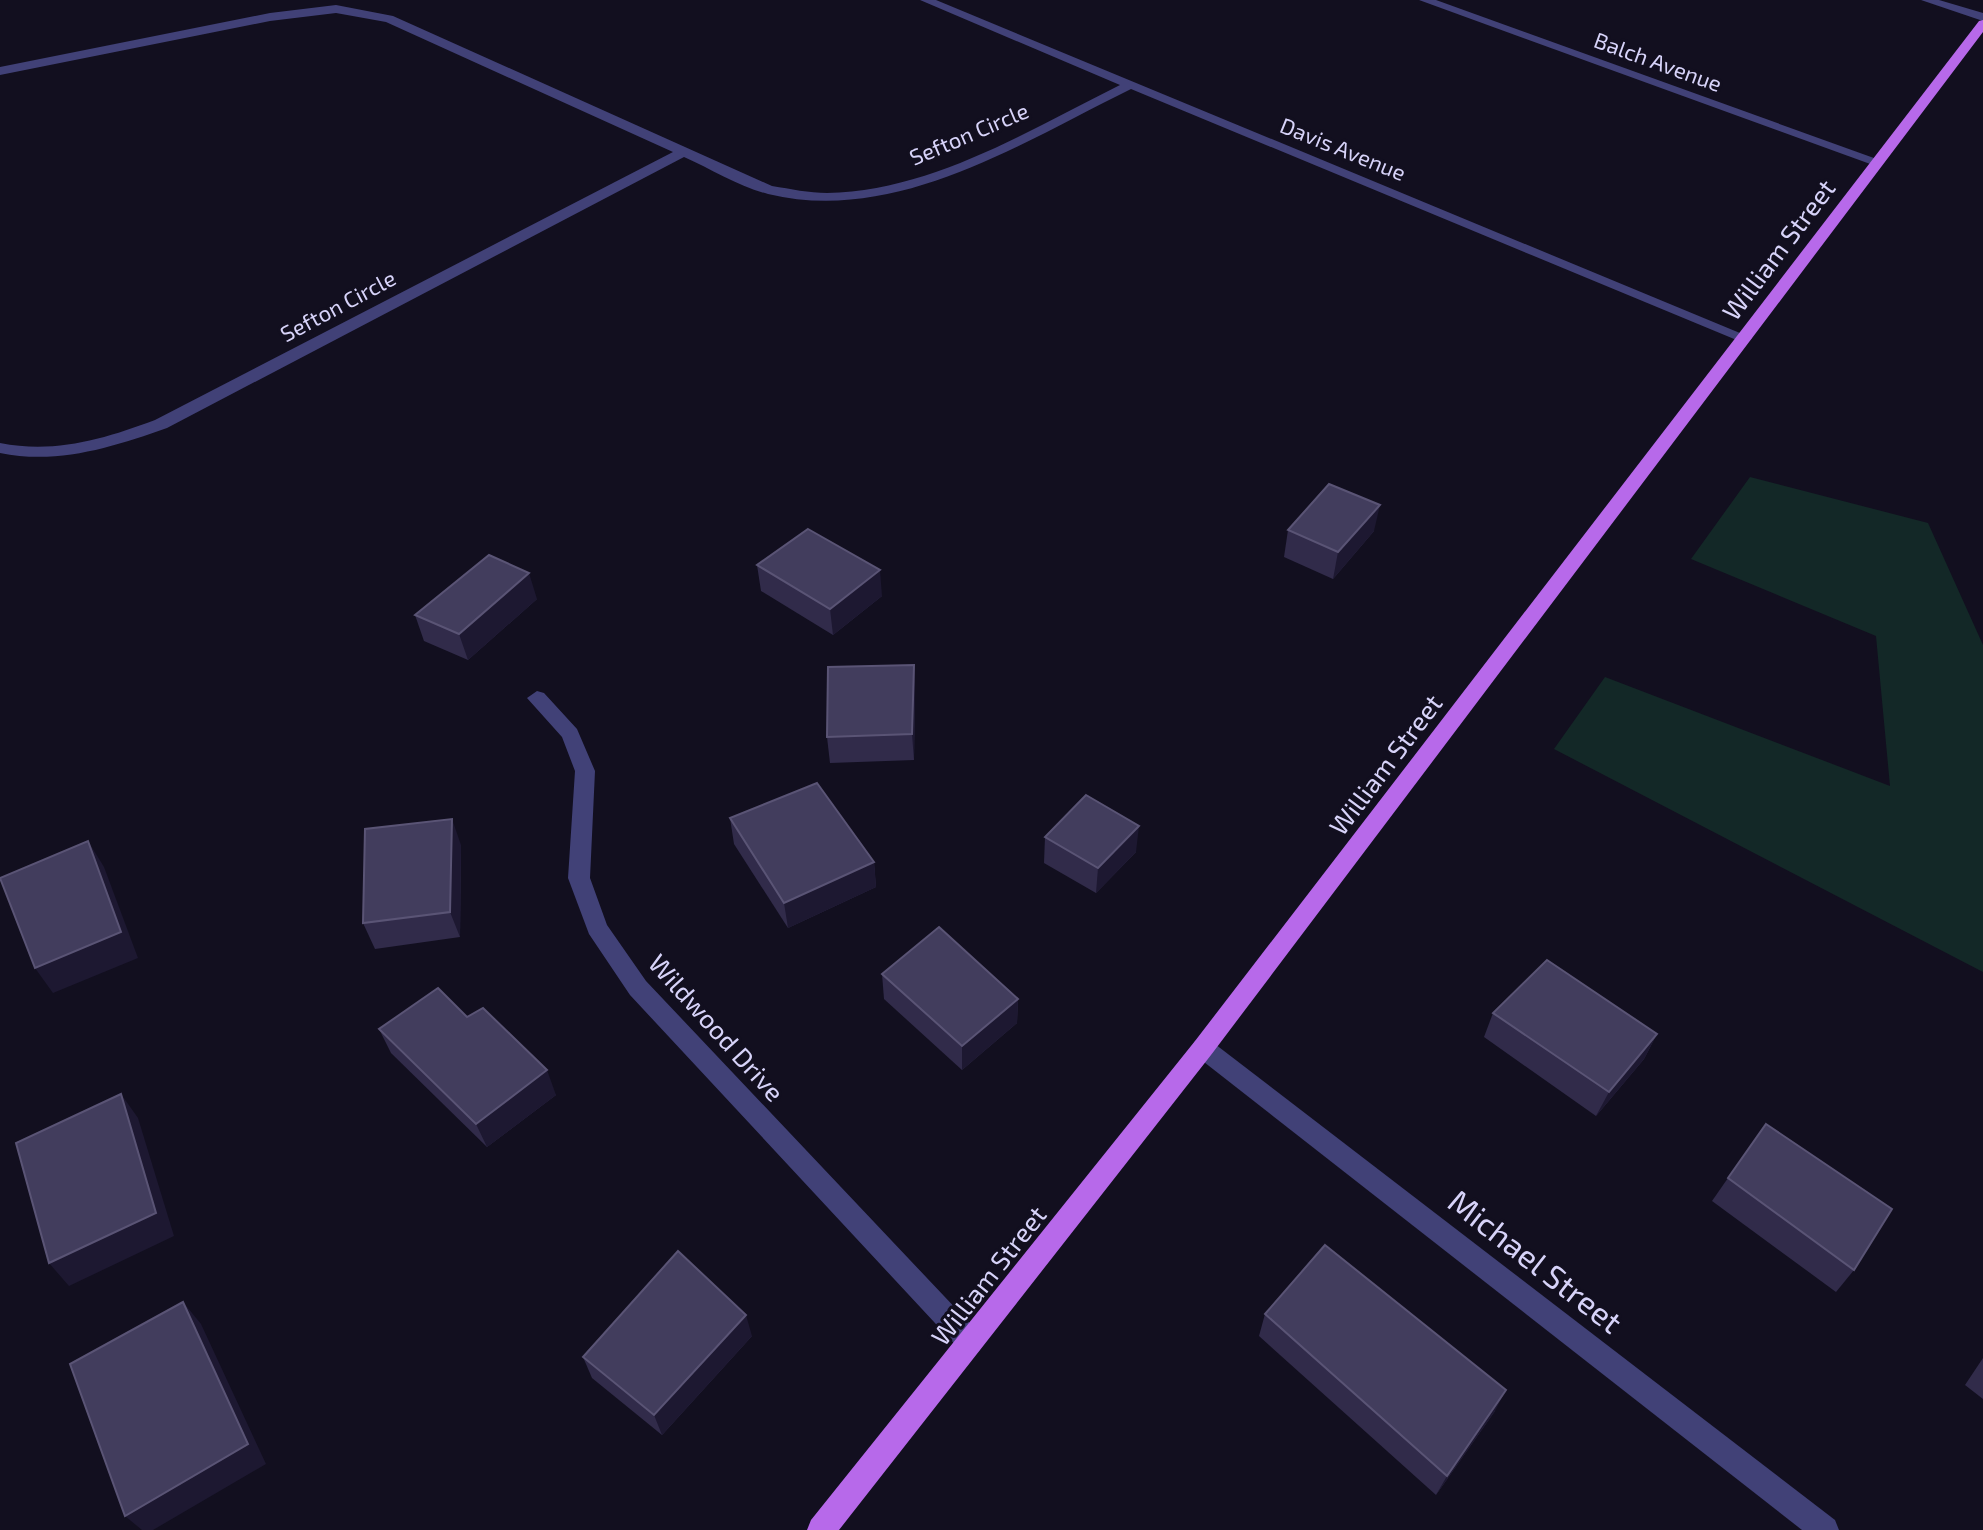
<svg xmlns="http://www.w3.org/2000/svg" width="1983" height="1530" font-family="'Exo 2',sans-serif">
<rect width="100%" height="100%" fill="#120f1f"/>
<path fill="#132827" d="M1750 477 1928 523 1983 645V972L1554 749 1605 677 1890 786 1876 636 1691 559Z"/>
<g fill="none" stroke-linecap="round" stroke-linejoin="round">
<g fill="#414177" fill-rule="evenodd">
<path d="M920 0H936L1752 338 1749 341H1739L1131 89C1021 143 896 225 768 194 740 187 711 169 684 157L167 428C113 447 58 465 0 453V443C55 454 104 439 155 420L673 152 386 22 336 13 270 21 0 75V67L270 13 336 5 393 16 772 186C791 189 809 193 827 193 932 191 1029 130 1120 85Z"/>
<path d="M1419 0H1436L1885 162 1873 165Z"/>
<path d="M1921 0H1939L1983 13V21Z"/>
<path d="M537 691 544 693 577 729 595 771 590 878 607 925 646 981 979 1333 983 1342 979 1351 970 1355 961 1351 630 995 589 934 568 878 575 771 562 737 527 698Z"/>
<path d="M1203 1038 1211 1041 1835 1520 1839 1530H1802L1195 1055 1191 1048 1195 1041Z"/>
</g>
<path fill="#b769ea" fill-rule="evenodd" d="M1983 20V32L1211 1055 839 1530H807L811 1520 1195 1041 1979 21Z"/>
</g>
<g fill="#312b4a">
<path d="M1288 530 1374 531 1333 579 1284 557Z"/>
<path d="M757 565 882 596 833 635 761 591Z"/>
<path d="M537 599 468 660 424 641 415 615Z"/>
<path d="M914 665 915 691 914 760 830 763 827 737Z"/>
<path d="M730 818 874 862 876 887 788 928 734 844Z"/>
<path d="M1045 837 1136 852 1096 893 1044 863Z"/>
<path d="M461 845 460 937 375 949 363 923Z"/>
<path d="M882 974 1018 999 1017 1023 962 1070 884 999Z"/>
<path d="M1493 1013 1657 1034 1644 1059 1596 1116 1484 1037Z"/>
<path d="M467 1017 556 1095 487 1147 391 1053 379 1029Z"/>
<path d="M1728 1178 1854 1270 1836 1292 1712 1201Z"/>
<path d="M1265 1314 1495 1411 1436 1495 1259 1336Z"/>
<path d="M752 1336 662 1435 592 1378 583 1357Z"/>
<path d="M1983 1358V1399L1965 1385Z"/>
</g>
<g fill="#1d1831">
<path d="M1380 505 1374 531 1333 579 1338 552Z"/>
<path d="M880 570 882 596 833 635 830 609Z"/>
<path d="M529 573 537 599 468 660 459 634Z"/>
<path d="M914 665 915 691 914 760 912 734Z"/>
<path d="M452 819 461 845 460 937 450 912Z"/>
<path d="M1139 826 1136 852 1096 893 1098 868Z"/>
<path d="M88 841 104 867 138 958 53 993 35 968Z"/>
<path d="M874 862 876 887 788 928 784 903Z"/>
<path d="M1018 999 1017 1023 962 1070V1046Z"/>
<path d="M1657 1034 1644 1059 1596 1116 1609 1092Z"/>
<path d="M547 1070 556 1095 487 1147 476 1124Z"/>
<path d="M121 1094 138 1118 174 1236 69 1286 49 1263Z"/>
<path d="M183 1302 201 1324 266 1464 153 1530H142L125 1516Z"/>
<path d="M746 1315 752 1336 662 1435 654 1415Z"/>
<path d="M1506 1390 1495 1411 1436 1495 1447 1476Z"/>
</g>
<g fill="#423d5d" stroke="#5a5475" stroke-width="2">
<path d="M1329 484 1380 505 1338 552 1288 530Z"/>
<path d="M808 529 880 570 830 609 757 565Z"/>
<path d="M489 555 529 573 459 634 415 615Z"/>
<path d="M914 665 912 734 827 737 828 667Z"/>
<path d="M817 783 874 862 784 903 730 818Z"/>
<path d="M1086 795 1139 826 1098 868 1045 837Z"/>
<path d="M452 819 450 912 363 923 365 829Z"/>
<path d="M88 841 121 932 35 968 0 878Z"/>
<path d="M939 927 1018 999 962 1046 882 974Z"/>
<path d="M1547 960 1657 1034 1609 1092 1493 1013Z"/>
<path d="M438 988 467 1017 483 1008 547 1070 476 1124 379 1029Z"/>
<path d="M121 1094 156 1213 49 1263 16 1143Z"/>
<path d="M1766 1124 1892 1209 1854 1270 1728 1178Z"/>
<path d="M1325 1245 1506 1390 1447 1476 1265 1314Z"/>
<path d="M678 1251 746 1315 654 1415 583 1357Z"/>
<path d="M183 1302 248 1444 125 1516 70 1364Z"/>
</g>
<g text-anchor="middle" stroke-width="6" stroke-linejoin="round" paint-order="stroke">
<g font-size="22" fill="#d7d3f9" stroke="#120f1f">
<text transform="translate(1658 62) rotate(20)" y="8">Balch Avenue</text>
<text transform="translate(969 134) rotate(-23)" y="8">Sefton Circle</text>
<text transform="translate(1343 149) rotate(22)" y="8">Davis Avenue</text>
<text transform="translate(338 306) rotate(-28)" y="8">Sefton Circle</text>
</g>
<g font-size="26" fill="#d7d3f9" stroke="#120f1f">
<text transform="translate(1779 250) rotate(-53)" y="9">William Street</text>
<text transform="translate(1386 765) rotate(-53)" y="9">William Street</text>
<text transform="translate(716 1028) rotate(48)" y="9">Wildwood Drive</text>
<text transform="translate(989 1276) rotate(-52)" y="9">William Street</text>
</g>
<g font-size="32" fill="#d7d3f9" stroke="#120f1f">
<text transform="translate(1535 1262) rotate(38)" y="11">Michael Street</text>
</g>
</g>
</svg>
